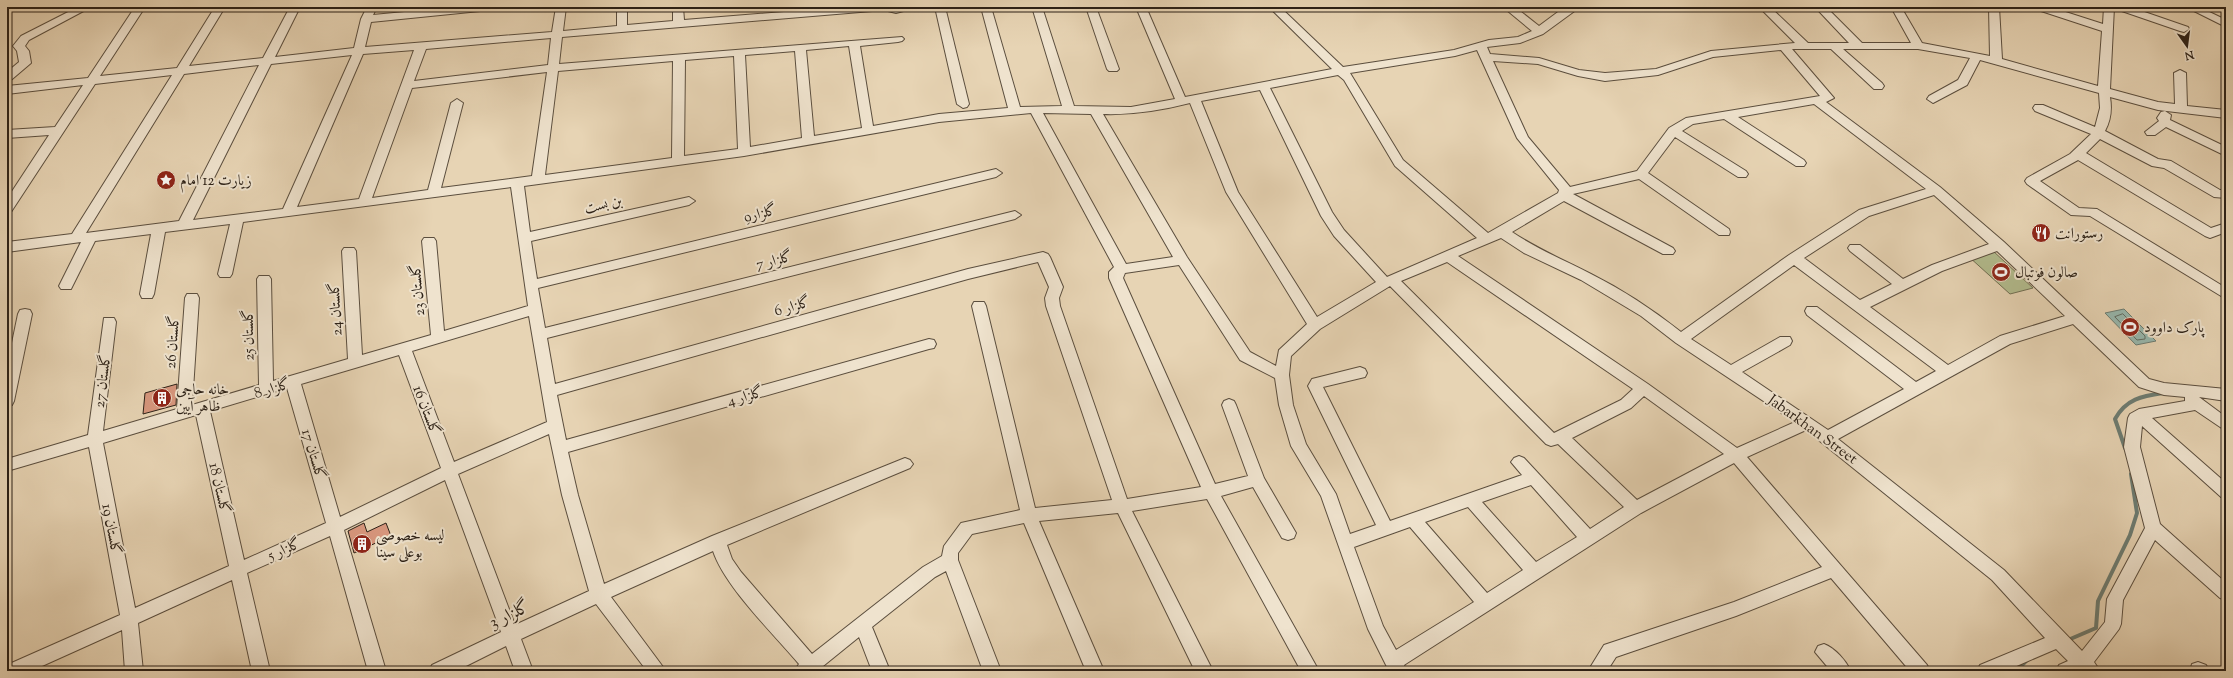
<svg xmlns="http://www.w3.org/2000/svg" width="2233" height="678" font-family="'Sorts Mill Goudy',Amiri,serif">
<rect width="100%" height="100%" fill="#e7d4b4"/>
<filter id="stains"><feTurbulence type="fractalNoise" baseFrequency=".005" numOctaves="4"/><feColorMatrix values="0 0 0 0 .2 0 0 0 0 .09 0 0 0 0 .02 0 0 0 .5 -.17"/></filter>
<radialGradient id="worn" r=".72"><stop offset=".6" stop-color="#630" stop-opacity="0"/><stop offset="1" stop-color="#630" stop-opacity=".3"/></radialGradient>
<path fill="#b3bd8f" stroke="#706f53" d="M1992 250 2033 288 2010 294 1968 256Z"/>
<path fill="#97b8ae" stroke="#6c7c72" d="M2124 309 2156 341 2136 345 2105 313Z"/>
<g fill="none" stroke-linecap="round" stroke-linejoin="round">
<path stroke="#626c62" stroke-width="1" d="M2123 314 2145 336V339L2137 340 2115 317Z"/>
<g stroke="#6c7c72" stroke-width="4">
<path d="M2125 448 2115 419C2126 399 2142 396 2163 393"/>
<path d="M2068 640 2096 628 2098 601 2130 535 2137 513 2131 474"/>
<path d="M2016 671 2027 660"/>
</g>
</g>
<g fill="#d7967d" stroke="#2c2117">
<path d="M177 384 176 405 143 414 145 393Z"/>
<path d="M364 523 367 532 386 523 391 536 354 553 348 531Z"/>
</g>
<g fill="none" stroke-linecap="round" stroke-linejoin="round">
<defs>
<g id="street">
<path d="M78 7H91L29 40 25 46 29 51 31 63 11 80 7 82V72L19 62 17 51 13 46 21 36Z"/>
<path d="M135 7H145L100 76 177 68 215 7H225L189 66 263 58 290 7H300L275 57 354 48 361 19 367 7H377L373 15 457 7H495L490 10 371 22 365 47 552 32 556 7H566L563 31 617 26V7H627V25L673 21V7H683L684 20 846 7H912L911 9 896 13 884 10 562 37 559 64 902 37 904 39 902 41 898 42 860 46 873 126 939 114 1008 108 981 7H991L1020 107 1062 106 1032 7H1042L1074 106 1131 107 1175 99 1136 7H1146L1185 97 1332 69 1269 7H1280L1343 67 1454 50 1489 40 1518 37 1532 31 1503 7H1515L1539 26 1562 9 1580 7 1543 34 1520 43 1487 47 1490 54 1539 58 1579 70 1605 73 1656 69 1711 51 1795 43 1759 7H1770L1808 43H1849L1815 7H1826L1862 43H1911L1891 7H1901L1922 43 1990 56 1989 7H1999L2002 59 2098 86 2102 31 2035 9 2034 7H2050L2103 24 2104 7H2114L2110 89 2158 102 2175 104 2174 73 2180 70 2186 73 2187 106 2226 110V118L2158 110 2110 97C2112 109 2111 120 2105 131L2158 159 2171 161 2220 190H2226V198L2214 197 2164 168 2152 166 2100 139 2086 153 2211 228 2226 223V232L2210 238 2205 236 2078 160 2040 181 2079 208 2097 209 2226 288V299L2090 216 2071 215 2027 184 2025 181 2027 178 2070 154 2091 134 2035 111 2033 108 2035 105H2043L2095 127 2100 108 2099 93 1980 60 1967 85 1933 103 1927 99 1929 96 1958 80 1970 58 1918 49H1843L1882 83 1884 86 1882 89H1874L1831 49H1792L1834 98 1826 102 1940 187 2004 242 2149 379 2164 383 2226 389V401L2199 397 2226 417V431L2195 410 2152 418 2226 483V498L2221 497 2142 426 2140 447 2160 524 2226 583V600L2220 598 2155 540 2123 600 2121 624 2119 629 2094 662 2100 671H2056L2059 665 2068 661 2056 649 2005 671H1977L1980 665 2045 638 1992 580 1806 430 1747 457 1927 665 1930 671H1910L1831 578 1736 616 1616 657 1607 671H1588L1604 645 1734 602 1822 567 1734 463 1641 513 1404 665 1407 671H1389L1368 629 1321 496 1291 446 1279 405 1275 378 1240 360 1179 265 1125 273 1123 278 1215 484 1248 476 1222 405 1224 401 1229 399 1234 401 1236 405 1264 478 1296 533 1294 538 1288 540 1282 538 1253 487 1221 496 1319 671H1301L1207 499 1132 511 1213 671H1195L1118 513 1039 521 1104 671H1086L1024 523 972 534 958 553V560L1001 671H983L946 571 935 577 872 627 890 671H872L859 637 817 671H794L799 664C773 633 725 587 713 551L611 597 666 671H647L596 604 521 639 533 671H515L506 646 456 671H429L432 665 501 632 445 480 344 530 386 671H368L330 536 247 573 270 671H252L232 580 138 623 143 671H125L122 630 31 671H7V665L120 615 89 447 7 471V459L88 435 104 318H114L116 322 103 431 177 409 185 298 187 294H197L199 298 192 405 259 385 257 279 259 276H269L271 279 273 381 348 359 342 251 344 248H354L356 251 362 355 431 335 422 241 424 238H434L436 241 444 331 528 306 511 187 243 222 232 274 230 277H220L218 274 230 224 165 232 154 294 152 298H142L140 294 151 234 95 241 71 289H61L59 286 81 242 7 252V242L72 234 172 75 95 84 11 212 7 213V199L49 135 7 138V130L55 127 83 85 7 94V86L88 78ZM551 38 548 65 414 81 426 49ZM849 46 862 128 814 136 806 50ZM414 50 359 199 297 207 363 54ZM1477 50 1517 138 1559 190 1558 193 1488 233 1403 160 1350 73 1455 56ZM1781 50 1820 96 1686 118 1669 128 1637 171 1570 187 1528 137 1493 61 1538 64 1578 76 1605 81 1658 75 1713 57ZM795 51 802 138 750 147 745 55ZM352 55 283 209 193 220 271 64ZM734 56 738 149 684 156 685 60ZM673 61 672 158 545 175 558 71ZM259 65 179 221 86 233 184 74ZM547 72 532 176 441 188 463 103 457 99 451 103 428 190 372 198 412 88ZM1338 75 1344 80 1395 166 1477 238 1387 277 1344 230 1332 212 1270 88ZM1260 90 1321 216 1334 236 1376 282 1317 317 1238 192 1201 101ZM1190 103 1226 192 1307 324 1279 350 1276 366 1250 352 1187 257 1103 114C1132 115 1163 110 1190 103ZM1814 104 1926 189 1859 210 1789 255 1681 332C1653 310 1623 290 1591 274 1564 260 1537 249 1512 232L1564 201 1663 254H1673L1675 251 1673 248 1573 194 1639 179 1719 235H1729L1730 232 1729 229 1648 173 1675 137 1738 177H1746L1748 174 1746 171 1682 131 1693 124 1724 119 1796 166H1804L1806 163 1804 160 1738 117ZM1031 113 1114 267 1109 272V278L1201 487 1127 499 1060 306 1059 298 1063 287 1050 257 1048 254 1043 252 968 269 555 384 547 338 1015 219 1021 215 1015 211 545 328 538 288 996 177 1002 173 996 169 537 279 531 241 689 205 695 201 689 197 530 232 524 186 744 156 939 122ZM1043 113 1091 114 1173 257 1126 264ZM1934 195 1989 244 1932 265 1903 279 1860 245H1850L1848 248 1850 251 1892 284 1860 300 1804 258 1869 216ZM1501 238 1524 253 1581 280 1641 316 1676 343 1795 422 1737 448 1648 384 1458 256ZM1997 251 2065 316 2000 336 1948 365 1870 307 1942 271ZM1038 262 1049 287 1045 298 1046 306 1112 500 1035 508 986 306 984 302H974L972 306 1020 510 961 523 944 546 942 556 923 567 812 654 741 572 732 559 727 545 910 468 913 464 910 460 905 458 712 536 604 584 578 495 568 452 929 349 934 348 936 344 934 340 929 339 566 440 557 395 968 279ZM1447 262 1633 389 1621 400 1554 433 1401 281ZM1794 265 1936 371 1916 382 1817 307H1807L1805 311 1807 315 1904 389 1828 430 1742 372 1790 345 1792 341 1790 337H1780L1731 365 1691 339ZM1390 286 1546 444 1551 446 1558 444 1624 507 1590 529 1524 458 1519 456 1514 458 1511 462 1522 475 1390 521 1323 387 1365 377 1367 373 1365 369 1360 367 1312 379 1308 386 1376 525 1350 534 1336 494 1306 444 1293 405 1289 375 1291 356 1320 329ZM529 316 547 422 454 462 412 351ZM2073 324 2139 387 2164 395 2185 397V401L2139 409 2130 414 2128 418 2124 447 2145 528 2107 599 2105 622 2082 651 2004 570 1838 439 2010 344ZM399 355 441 468 340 517 301 384ZM287 388 326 523 244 560 210 411ZM1644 396 1724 454 1637 500 1572 438 1631 408ZM196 415 229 566 135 608 103 443ZM549 434 562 495 589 591 515 625 458 474ZM1531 485 1577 537 1536 562 1482 502ZM1468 507 1523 570 1487 593 1425 522ZM1410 527 1474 602 1396 650 1383 626 1354 547Z"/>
<path d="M935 7H945L969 104 967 107 963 108 957 104Z"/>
<path d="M1086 7H1096L1119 69 1117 71H1109L1107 69Z"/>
<path d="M2115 7H2130L2188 27 2189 29 2184 32 2180 31 2116 9Z"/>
<path d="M2186 7H2199L2226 20V27Z"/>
<path d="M2165 111 2171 115 2170 120 2226 147V156L2166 127 2155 135H2147L2145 132 2159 121 2157 118 2161 112Z"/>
<path d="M25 309 30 310 32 314 14 401 12 405 7 407V367L18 314 20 310Z"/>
<path d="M1824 644C1835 648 1846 661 1851 671H1831L1815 652 1818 646Z"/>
<path d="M2198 662 2206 665 2209 671H2190L2192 664Z"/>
</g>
</defs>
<use href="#street" stroke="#5b4e3e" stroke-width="2"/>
<use href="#street" fill="#efe3ce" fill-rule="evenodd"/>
</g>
<defs>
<symbol id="sight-disc" viewBox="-11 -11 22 22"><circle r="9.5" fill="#8f2418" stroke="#efe3ce"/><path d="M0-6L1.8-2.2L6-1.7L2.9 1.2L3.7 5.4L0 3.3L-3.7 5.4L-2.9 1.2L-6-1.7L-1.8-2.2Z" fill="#fff"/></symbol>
<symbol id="restaurant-disc" viewBox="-11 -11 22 22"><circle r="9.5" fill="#8f2418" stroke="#efe3ce"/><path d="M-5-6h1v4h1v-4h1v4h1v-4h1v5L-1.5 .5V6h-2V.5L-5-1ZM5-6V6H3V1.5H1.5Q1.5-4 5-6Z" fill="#fff"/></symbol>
<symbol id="stadium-disc" viewBox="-11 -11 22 22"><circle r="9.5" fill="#8f2418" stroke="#efe3ce"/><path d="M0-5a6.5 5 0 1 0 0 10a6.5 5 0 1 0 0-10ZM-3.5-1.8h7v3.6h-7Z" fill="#fff"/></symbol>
<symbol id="building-disc" viewBox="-11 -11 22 22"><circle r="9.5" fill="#8f2418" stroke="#efe3ce"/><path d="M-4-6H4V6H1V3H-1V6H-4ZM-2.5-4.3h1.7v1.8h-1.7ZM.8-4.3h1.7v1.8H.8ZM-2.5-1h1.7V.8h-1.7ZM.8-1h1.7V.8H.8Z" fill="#fff"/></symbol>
</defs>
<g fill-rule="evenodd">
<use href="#sight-disc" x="155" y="169" width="22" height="22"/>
<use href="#restaurant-disc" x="2030" y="222" width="22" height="22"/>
<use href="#stadium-disc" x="1990" y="261" width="22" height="22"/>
<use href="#stadium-disc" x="2119" y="316" width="22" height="22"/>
<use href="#building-disc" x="151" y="387" width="22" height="22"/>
<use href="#building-disc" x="351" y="533" width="22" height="22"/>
</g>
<g text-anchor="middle" stroke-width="4" stroke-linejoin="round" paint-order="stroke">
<g font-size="15" fill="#2c2117" stroke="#efe3ce" text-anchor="start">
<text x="180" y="185">زیارت 12 امام</text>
<text x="2055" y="238">رستورانت</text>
<text x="2015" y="277">صالون فوتبال</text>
<text x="2144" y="332">پارک داوود</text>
<text x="176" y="394">خانه حاجی<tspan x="176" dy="17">ظاهر آیین</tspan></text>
<text x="376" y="540">لیسه خصوصی<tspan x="376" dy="17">بوعلی سینا</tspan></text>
</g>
<g font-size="15" fill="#2c2117" stroke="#efe3ce">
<text transform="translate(603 204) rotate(-13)" y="5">بن بست</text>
<text transform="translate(760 213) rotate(-14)" y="5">گلزار9</text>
<text transform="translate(774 260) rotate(-14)" y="5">گلزار 7</text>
<text transform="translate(417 290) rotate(-95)" y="5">گلستان 23</text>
<text transform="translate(792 306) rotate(-16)" y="5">گلزار 6</text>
<text transform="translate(335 309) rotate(-93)" y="5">گلستان 24</text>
<text transform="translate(248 335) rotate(-91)" y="5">گلستان 25</text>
<text transform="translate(172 342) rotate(-86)" y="5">گلستان 26</text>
<text transform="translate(102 381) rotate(-83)" y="5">گلستان 27</text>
<text transform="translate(272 388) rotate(-16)" y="5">گلزار 8</text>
<text transform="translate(745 396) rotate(-16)" y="5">گلزار 4</text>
<text transform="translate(427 410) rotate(69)" y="5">گلستان 16</text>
<text transform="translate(1813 429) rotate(36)" y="5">Jabarkhan Street</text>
<text transform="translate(314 454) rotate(73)" y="5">گلستان 17</text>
<text transform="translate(220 488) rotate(77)" y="5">گلستان 18</text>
<text transform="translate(112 529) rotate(79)" y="5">گلستان 19</text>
<text transform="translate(284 549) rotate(-24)" y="5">گلزار 5</text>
</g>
<g font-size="18" fill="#2c2117" stroke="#efe3ce">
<text transform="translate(509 614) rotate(-26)" y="6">گلزار 3</text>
</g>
</g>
<rect width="2233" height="678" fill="none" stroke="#e7d4b4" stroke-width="24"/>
<rect x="8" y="8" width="2217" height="662" fill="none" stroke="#2c2117" stroke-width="2"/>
<rect x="12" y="12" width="2209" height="654" fill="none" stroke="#2c2117"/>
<g transform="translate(2187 46) rotate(166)" stroke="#efe3ce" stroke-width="3" paint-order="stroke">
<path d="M0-3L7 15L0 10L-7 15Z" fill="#2c2117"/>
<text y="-6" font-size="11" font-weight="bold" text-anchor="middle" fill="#2c2117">N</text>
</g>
<rect width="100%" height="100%" filter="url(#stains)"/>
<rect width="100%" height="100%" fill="url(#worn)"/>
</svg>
